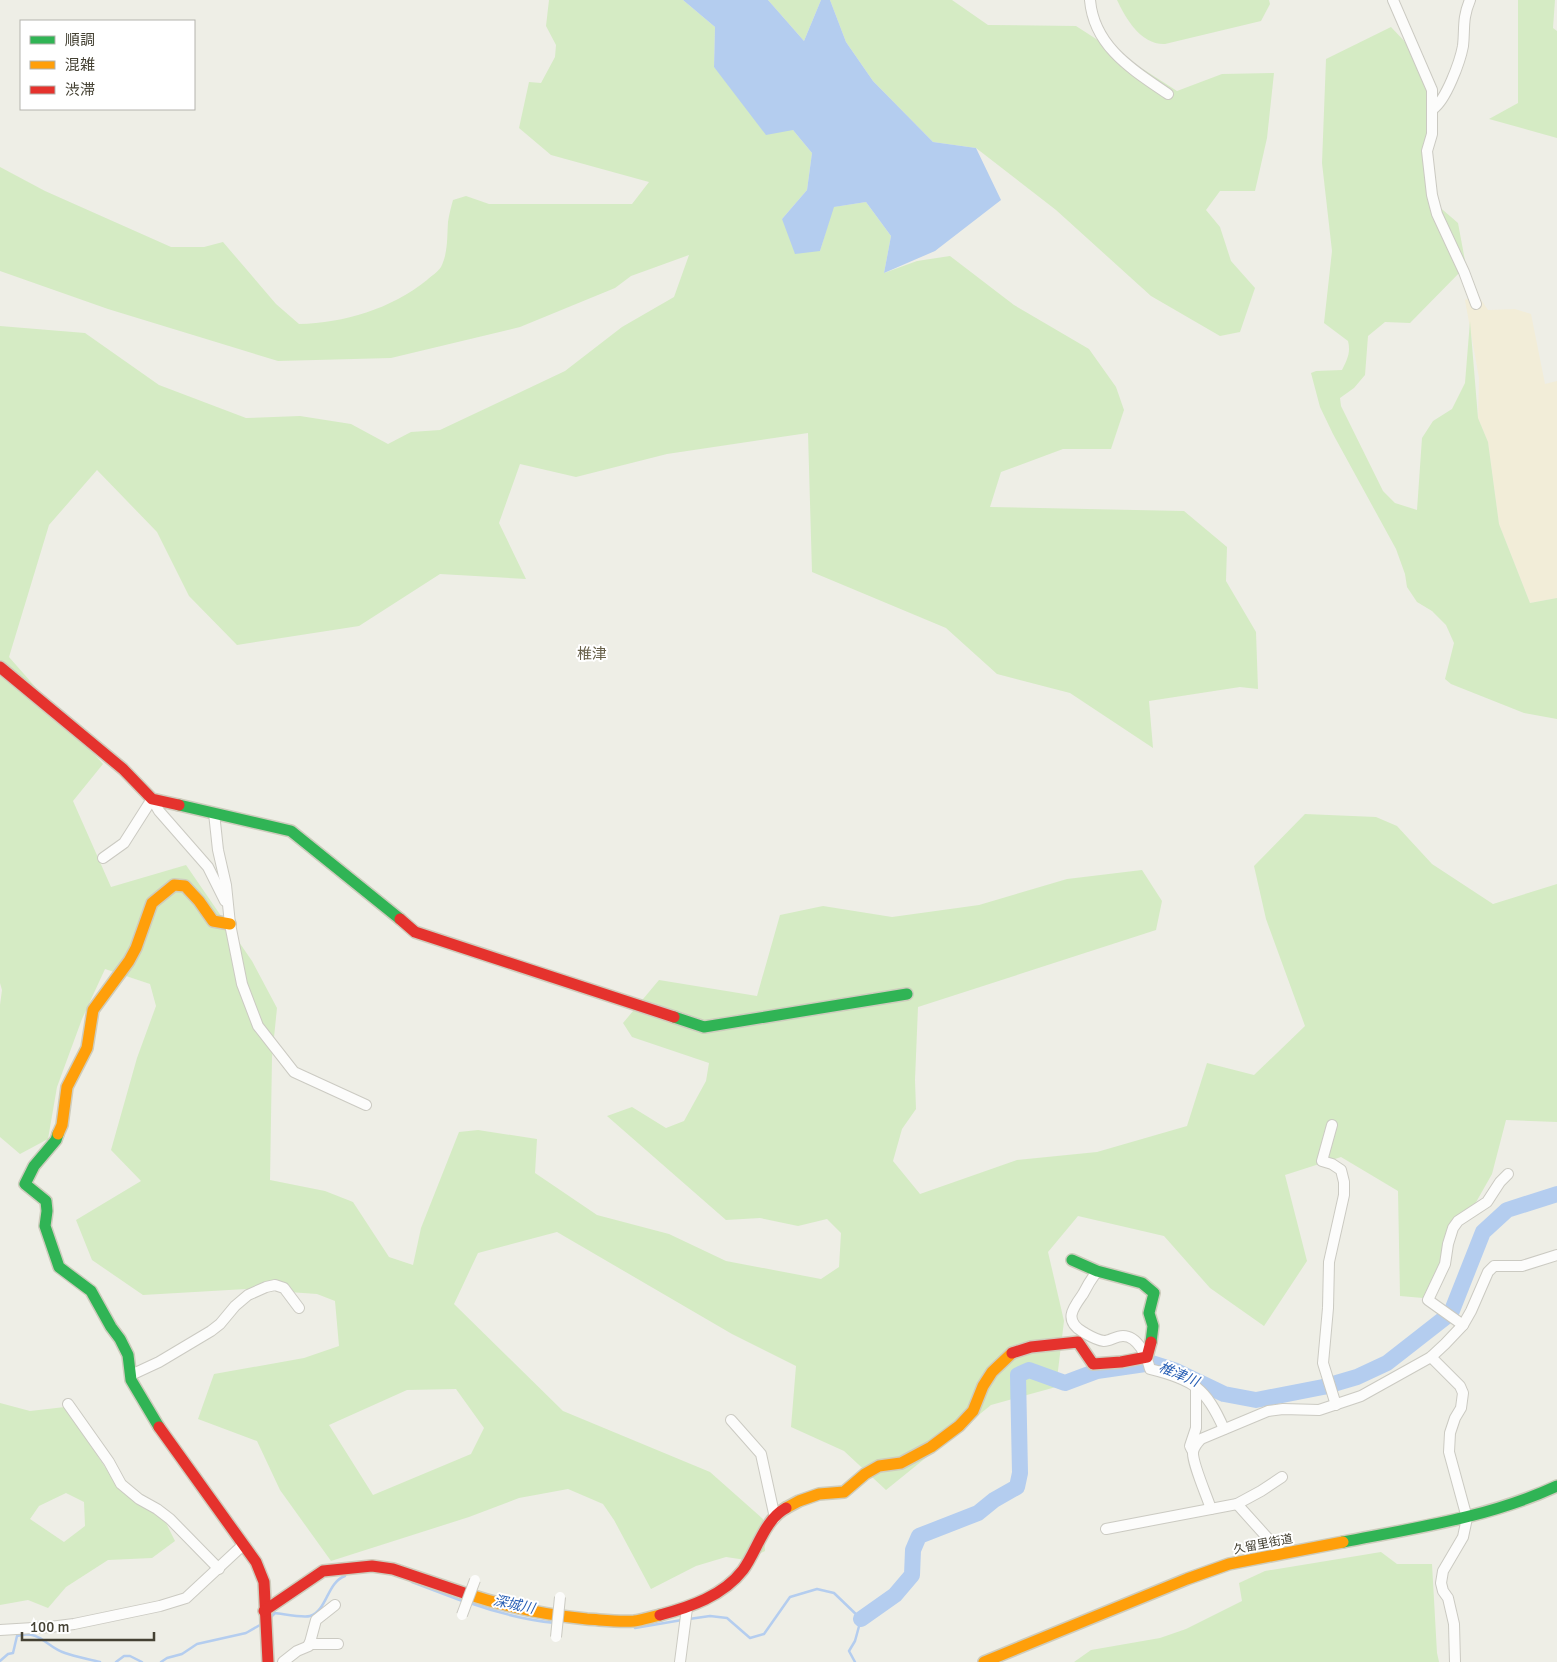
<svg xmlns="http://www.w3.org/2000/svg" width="1557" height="1662" font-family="Signika,'Noto Sans JP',sans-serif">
<rect width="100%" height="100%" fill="#eeeee6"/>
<path fill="#f2edd8" d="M1477 294 1488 310 1515 309 1531 314 1545 384 1557 381V598L1530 603 1499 524 1488 442 1478 418 1479 378 1465 300Z"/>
<g fill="#d5ebc4" fill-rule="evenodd">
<path d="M549 0H683L715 27 714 67 793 130 812 153 807 190 782 219 820 251 833 207 866 202 891 236 884 273 917 261 950 256 1014 305 1089 349 1116 387 1124 410 1111 449H1063L1001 472 990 507 1184 511 1227 547 1226 581 1256 632 1258 689 1240 687 1149 701 1153 748 1070 693 997 674 946 628 812 572 808 433 667 454 576 477 520 464 499 523 526 579 440 574 359 626 237 645 189 596 157 532 97 470 49 525 9 657 103 764 73 801 111 887 186 865 252 961 277 1008 272 1057 270 1180 325 1191 353 1202 389 1257 413 1265 421 1228 459 1132 478 1130 537 1139 535 1173 597 1215 669 1234 726 1261 821 1279 839 1267 841 1233 827 1219 798 1226 760 1218 726 1220 607 1116 632 1107 666 1128 684 1121 706 1081 709 1063 632 1037 623 1023 659 980 757 996 780 915 823 906 892 917 979 905 1067 879 1142 870 1162 901 1156 930 918 1007 915 1080 916 1109 902 1129 893 1161 920 1194 1017 1160 1097 1152 1187 1126 1207 1063 1254 1075 1305 1026 1266 919 1254 866 1305 814 1376 817 1397 826 1432 864 1493 904 1557 884V1122L1506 1120 1492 1174 1475 1204 1455 1218 1441 1268 1423 1298 1400 1296 1398 1191 1341 1157 1285 1175 1307 1261 1264 1326 1210 1288 1164 1236 1078 1216 1048 1252 1064 1321 1056 1387 991 1405 886 1490 844 1451 791 1427 796 1366 732 1334 557 1232 478 1253 454 1304 563 1411 710 1472 763 1519 765 1551 746 1560 726 1557 696 1566 651 1589 614 1520 603 1504 568 1489 519 1498 469 1517 331 1561 280 1490 257 1441 198 1419 214 1374 304 1358 339 1346 335 1301 317 1294 246 1289 143 1295 92 1260 76 1220 141 1181 111 1150 137 1058 156 1006 150 984 105 969 82 1019 57 1087 48 1139 20 1154 0 1137V1005L2 990 0 983V326L85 333 159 385 246 418 300 416 351 424 388 444 411 432 440 430 565 371 622 327 674 297 689 255 631 276 615 288 520 327 391 358 278 361 108 309 0 271V167L45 191 171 247H204L223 242 276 304 299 324C344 323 391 309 427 280 431 276 438 272 441 267 448 253 447 238 448 222 449 215 451 207 453 200L466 196 489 204H632L649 182 551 155 519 128 529 82 541 83 555 57 556 45 546 26ZM456 1389 484 1428 471 1454 373 1495 329 1425 407 1390Z"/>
<path d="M768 0H821L804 41Z"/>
<path d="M830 0H952L988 25 1076 26 1177 91 1222 74 1274 73 1267 138 1255 191H1220L1206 210 1220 227 1231 261 1255 288 1240 332 1220 336 1151 296 1056 210 976 148 933 142 873 81 846 42Z"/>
<path d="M1117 0H1269L1270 4 1261 21 1165 44C1141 45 1126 19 1117 0Z"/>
<path d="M1518 0H1555L1553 28 1557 31V138L1489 119 1518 103Z"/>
<path d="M1391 27 1408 45 1428 95 1429 198 1458 223 1466 266 1410 323 1385 322 1368 336 1365 375 1354 388 1340 398 1341 406 1383 491 1395 503 1417 510 1422 438 1433 421 1452 409 1465 383 1470 321 1478 418 1488 442 1499 524 1530 603 1557 598V719L1524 713 1451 684 1445 679 1454 643 1446 625 1432 611 1417 602 1407 587 1405 574 1396 549 1333 434 1320 407 1311 373 1316 371 1342 370C1347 360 1351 353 1348 341L1324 323 1332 251 1322 163 1326 59Z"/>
<path d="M0 1403 30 1411 65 1407 113 1479 166 1523 175 1541 152 1558 108 1560 66 1587 48 1608 28 1600 0 1605ZM66 1493 84 1502 85 1526 64 1542 30 1519 39 1506Z"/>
<path d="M1381 1552 1397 1564H1432L1437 1653 1439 1662H1074L1091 1650 1160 1638 1186 1629 1242 1601 1239 1583 1265 1571Z"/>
</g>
<path fill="#b4cdef" d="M683 0H768L804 41 821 0H830L846 42 873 81 933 142 976 148 1001 200 935 251 884 273 891 236 866 202 834 207 820 251 795 254 782 219 807 190 812 153 793 130 766 135 714 67 715 27Z"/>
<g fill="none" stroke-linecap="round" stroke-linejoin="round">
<g stroke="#b4cdef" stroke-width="2.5">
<path d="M412 1582 465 1602"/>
<path d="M470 1603C498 1613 526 1620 555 1623"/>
<path d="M271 1617 275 1613C284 1614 303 1618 310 1616 327 1611 327 1582 345 1576"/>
<path d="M689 1619 710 1616 727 1618 750 1638 764 1634 790 1597 817 1589 834 1593 861 1619 855 1641 849 1651 855 1662"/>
<path d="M635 1628 682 1620"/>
<path d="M0 1661 8 1654 13 1653 17 1636C40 1629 46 1647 65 1653 76 1657 89 1659 100 1662"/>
<path d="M116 1662 124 1656H130L142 1662"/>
<path d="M161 1662 167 1658 182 1654 197 1644 246 1633 260 1625"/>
</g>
<path stroke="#b4cdef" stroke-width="16" d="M861 1619 895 1595 912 1575 913 1550 919 1536 978 1513 994 1500 1017 1487 1020 1473 1018 1375 1029 1370 1065 1383 1097 1371 1152 1363 1174 1370 1224 1394 1256 1400 1323 1387 1357 1377 1387 1363 1451 1313 1483 1232 1507 1210 1557 1194"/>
<defs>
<g id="street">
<path d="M1090 0C1094 47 1133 70 1168 94"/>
<path d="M1393 0 1432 90V134L1427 151 1432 195 1437 214 1464 272 1476 304"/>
<path d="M1433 109C1446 100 1460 62 1463 46 1465 28 1462 19 1470 0"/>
<path d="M152 799 159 811 208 867 225 901"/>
<path d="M214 813 218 850 226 885 230 924 242 984 258 1026 294 1072 366 1105"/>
<path d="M103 858 124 843 152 799"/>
<path d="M1332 1125 1322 1161 1332 1164 1341 1170 1344 1182V1195L1329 1262 1328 1308 1323 1363 1336 1405"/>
<path d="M1097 1271C1092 1278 1087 1286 1083 1294 1073 1308 1063 1320 1083 1332 1090 1336 1096 1340 1104 1341 1110 1341 1116 1336 1123 1336 1138 1336 1147 1357 1150 1369 1194 1380 1206 1388 1224 1429"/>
<path d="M1463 1325 1428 1300 1445 1264 1448 1244 1453 1228 1458 1221 1487 1202 1500 1182 1508 1174"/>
<path d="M1431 1357 1460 1386 1463 1393 1461 1408 1455 1418 1450 1433 1449 1452 1467 1518 1463 1537 1443 1571 1441 1583 1443 1591 1448 1598 1454 1624 1455 1662"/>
<path d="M131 1375 159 1362 211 1331 220 1324 235 1306 248 1295 266 1287 275 1285 284 1288 299 1308"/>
<path d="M68 1404 109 1462 121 1484 139 1499 157 1509 170 1519 219 1569"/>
<path d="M731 1420 761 1454 775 1518"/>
<path d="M1192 1450 1190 1446 1196 1428V1387"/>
<path d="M1237 1504 1282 1554"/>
<path d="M1211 1509C1207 1496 1192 1463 1193 1452 1194 1447 1197 1443 1201 1439L1268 1411 1283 1409 1319 1410 1361 1396 1431 1357 1445 1344 1463 1325 1471 1311 1488 1272 1494 1266H1522L1557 1255"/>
<path d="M1106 1529 1237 1504 1261 1491 1282 1477"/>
<path d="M0 1630 50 1627 74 1624 160 1606 186 1598 243 1545"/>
<path d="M309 1644H338"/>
<path d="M283 1662 297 1651 309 1646 316 1620 335 1605"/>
<path d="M680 1662 687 1608"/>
</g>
<g id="fast">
<path d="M179 805 291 831 400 919"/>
<path d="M674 1017 704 1027 907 994"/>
<path d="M58 1134 56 1140 34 1166 25 1184 46 1201 47 1211 45 1226 59 1267 91 1291 111 1327 120 1339 128 1355 131 1380 159 1427"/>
<path d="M1072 1260 1097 1271 1142 1283 1154 1293 1149 1313 1153 1326 1151 1342"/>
<path d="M1343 1542C1415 1528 1490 1517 1557 1486"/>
</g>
<g id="slow">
<path d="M58 1134 62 1125 67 1087 87 1048 93 1010 129 961 136 948 152 903 174 885 185 886 199 901 213 921 230 924"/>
<path d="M786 1508 799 1501 819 1494 844 1492 865 1474 879 1466 901 1463 931 1447 959 1426 973 1411 983 1386 992 1372 1012 1353"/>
<path d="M467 1594C507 1607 546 1615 587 1619 603 1620 618 1622 634 1621 642 1620 651 1617 660 1615"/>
<path d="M984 1662 1187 1579 1229 1564 1343 1542"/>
</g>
<g id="jam">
<path d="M0 667 123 769 152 799 179 805"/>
<path d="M400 919 415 932 674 1017"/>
<path d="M1012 1353 1031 1347 1078 1342 1093 1364 1121 1362 1147 1357 1151 1342"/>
<path d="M159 1427 256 1562 264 1582 268 1662"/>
<path d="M264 1611 323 1571 372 1566 393 1569 467 1594"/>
<path d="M660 1615C690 1607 723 1596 743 1570 757 1551 764 1520 786 1508"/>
</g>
</defs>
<use href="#street" stroke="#cbcac2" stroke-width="12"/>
<use href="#fast" stroke="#ceccbd" stroke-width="14"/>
<use href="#slow" stroke="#ceccbd" stroke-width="14"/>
<use href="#jam" stroke="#ceccbd" stroke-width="14"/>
<use href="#street" stroke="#fcfcfb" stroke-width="10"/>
<use href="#fast" stroke="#30b455" stroke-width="11"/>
<use href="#slow" stroke="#ff9f0a" stroke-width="11"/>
<use href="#jam" stroke="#e5322d" stroke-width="11"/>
<defs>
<g id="street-bridge">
<path d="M462 1615 475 1580"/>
<path d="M556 1637 560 1597"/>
</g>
</defs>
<use href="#street-bridge" stroke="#cbcac2" stroke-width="12" stroke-linecap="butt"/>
<use href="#street-bridge" stroke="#fcfcfb" stroke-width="10"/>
</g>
<g text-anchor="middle" stroke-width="4" stroke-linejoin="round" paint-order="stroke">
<g font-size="12" fill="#444133" stroke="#fff">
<text transform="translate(1263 1544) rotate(-11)" y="4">久留里街道</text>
</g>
<g font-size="14" font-style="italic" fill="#285fb5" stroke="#fff">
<text transform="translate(1179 1374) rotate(23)" y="5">椎津川</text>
<text transform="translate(514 1604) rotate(12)" y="5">深城川</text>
</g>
<g font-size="15" fill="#68614a" stroke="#fff">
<text x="592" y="659">椎津</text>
</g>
</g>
<rect x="20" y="20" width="175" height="90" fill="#ffffff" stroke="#b4b3ad"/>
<rect x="30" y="36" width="25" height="8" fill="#30b455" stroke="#b4b3ad"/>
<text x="65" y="45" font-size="15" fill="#444133">順調</text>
<rect x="30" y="61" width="25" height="8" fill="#ff9f0a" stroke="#b4b3ad"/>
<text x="65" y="70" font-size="15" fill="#444133">混雑</text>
<rect x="30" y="86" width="25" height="8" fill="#e5322d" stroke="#b4b3ad"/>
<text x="65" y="95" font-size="15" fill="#444133">渋滞</text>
<path d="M22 1632v8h132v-8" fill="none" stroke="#444133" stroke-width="2.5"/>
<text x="30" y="1632" font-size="15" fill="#444133" stroke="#ffffff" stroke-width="4" paint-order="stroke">100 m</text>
</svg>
